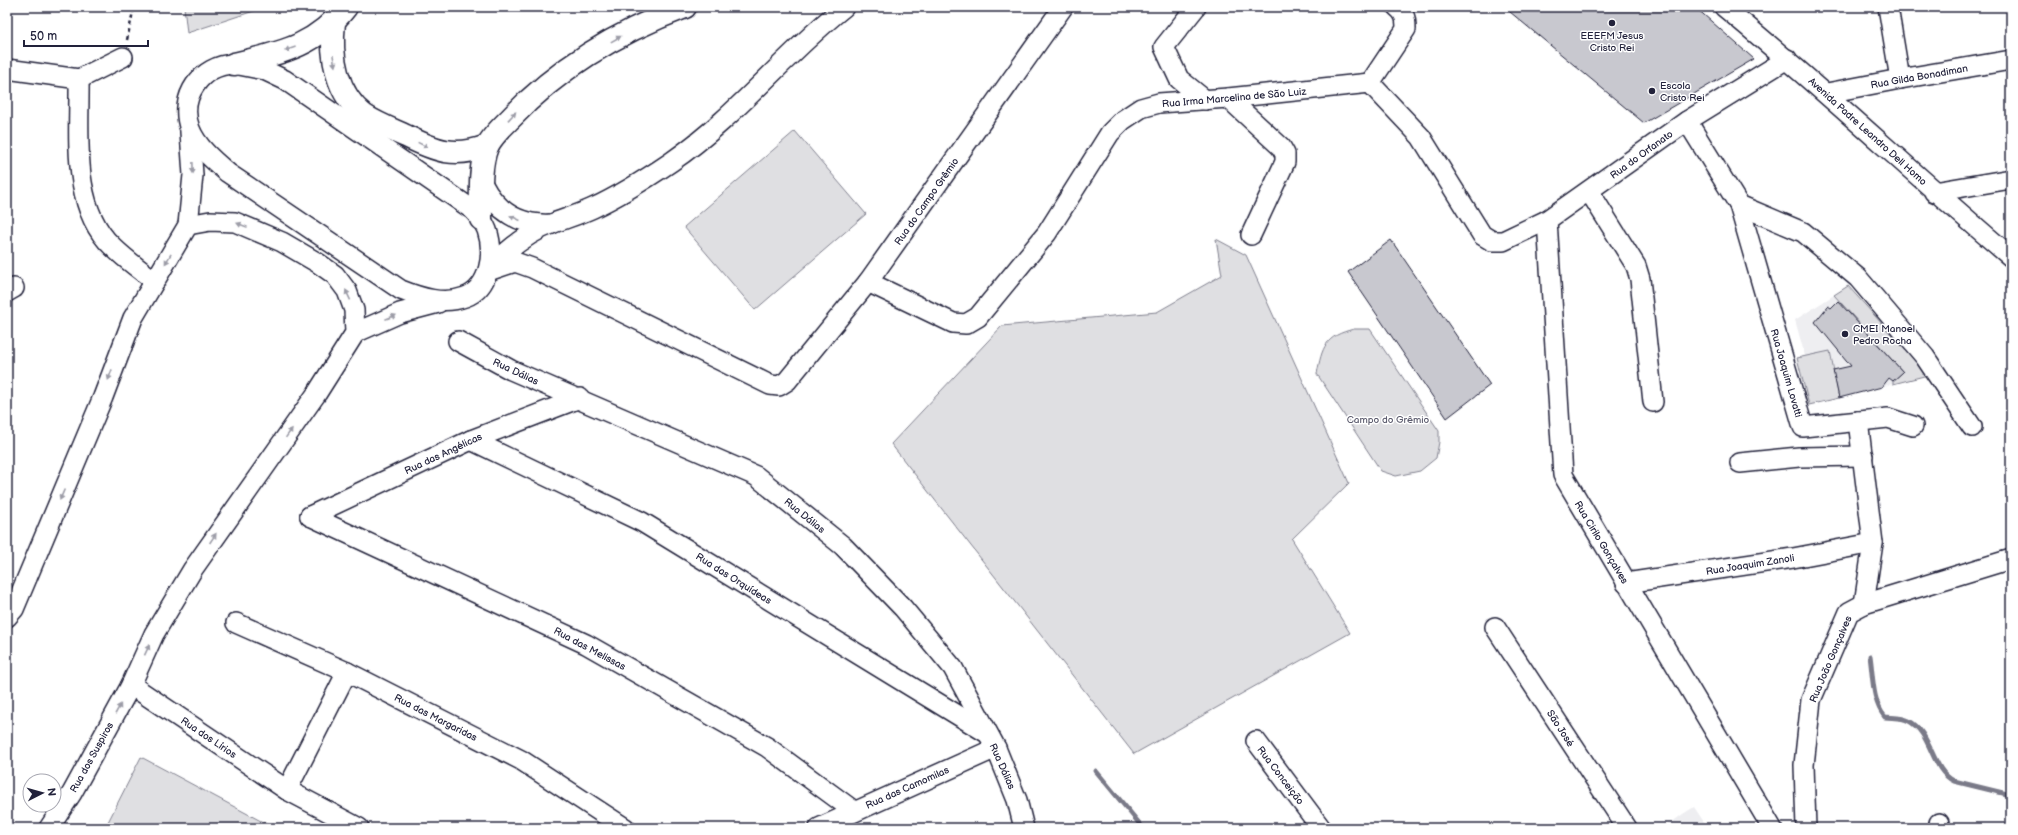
<svg xmlns="http://www.w3.org/2000/svg" width="2018" height="835" font-family="'Balsamiq Sans',sans-serif">
<rect width="100%" height="100%" fill="#fff"/>
<filter id="ink" filterUnits="userSpaceOnUse"><feTurbulence type="fractalNoise" baseFrequency=".025" numOctaves="2"/><feDisplacementMap in="SourceGraphic" scale="8" xChannelSelector="R" yChannelSelector="G"/><feConvolveMatrix kernelMatrix="1 2 1 2 8 2 1 2 1" color-interpolation-filters="sRGB"/></filter>
<g filter="url(#ink)">
<g fill="#eeeef1">
<path d="M1848 286 1928 375 1809 405 1797 358 1805 356 1795 320Z"/>
<path d="M1694 807 1708 828H1664L1683 814Z"/>
</g>
<g fill="#dfdfe2" stroke="#80808e">
<path d="M184 7H266L187 33Z"/>
<path d="M795 131 866 214 755 310 684 227Z"/>
<path d="M1216 239 1246 255 1349 483 1292 539 1350 633 1134 754 891 444 1002 326 1157 312 1222 275Z"/>
<path d="M1848 286 1928 375 1893 384V381L1903 372 1834 295Z"/>
<path d="M1354 329H1370L1439 431V442L1436 458 1420 471 1396 476 1381 471 1317 374C1322 347 1325 336 1354 329Z"/>
<path d="M1830 351 1839 398 1809 405 1797 358Z"/>
<path d="M141 757 274 828H105Z"/>
</g>
<g fill="none" stroke-linecap="round" stroke-linejoin="round">
<g stroke="#7a7a88" stroke-width="5">
<path d="M1870 656C1873 675 1872 702 1885 717 1892 718 1902 717 1909 721 1932 733 1931 770 1954 781L2011 795"/>
<path d="M1096 771 1143 828"/>
</g>
</g>
<g fill="#c8c8cf" stroke="#22223b">
<path d="M1504 7H1695L1754 59 1644 123Z"/>
<path d="M1391 240 1490 385 1447 418 1348 272Z"/>
<path d="M1838 301 1903 372 1893 381 1889 378 1882 387 1839 398 1833 370 1851 366 1815 322 1828 306 1831 308Z"/>
</g>
<g fill="none" stroke-linecap="round" stroke-linejoin="round">
<defs>
<g id="minor">
<path d="M1196 7 1164 47 1179 79 1205 100"/>
<path d="M1724 7C1822 87 1914 175 2011 257"/>
<path d="M1888 7 1900 79"/>
<path d="M234 64 264 70 285 80 473 210C479 216 484 222 487 230 495 253 490 288 465 297 444 305 421 298 401 290L228 173C214 161 197 147 190 129 178 97 201 65 234 64Z"/>
<path d="M7 69 79 79 123 57"/>
<path d="M79 79C80 132 70 206 112 246 125 259 140 270 155 281"/>
<path d="M1370 83 1406 29C1406 19 1405 13 1397 7"/>
<path d="M1827 93 1900 79 2011 60"/>
<path d="M1228 98 1281 147 1285 154V162L1251 235"/>
<path d="M1687 121 1739 205 1803 427 1888 418 1913 426"/>
<path d="M482 183C496 211 520 226 551 224"/>
<path d="M1589 191 1636 266 1640 279 1653 402"/>
<path d="M1934 192 2011 179"/>
<path d="M1739 205 1803 232 1858 278 1925 357 1972 427"/>
<path d="M1547 220 1563 475 1772 828"/>
<path d="M490 268C508 249 529 232 554 223 567 218 580 214 593 208 621 195 646 179 671 162 735 118 783 56 844 7"/>
<path d="M488 271 515 262 532 268 770 385 779 386 787 381 868 282 1063 7"/>
<path d="M868 282 953 323 966 324 978 317 1047 233 1110 133 1123 120 1141 108 1159 103 1228 98 1370 83 1421 137 1482 235 1492 241H1503L1547 220 1687 121 1787 59"/>
<path d="M7 292 14 288"/>
<path d="M355 333 400 313 438 303"/>
<path d="M458 341 511 370 756 476 843 546 903 608 953 668 996 748 1017 800 1024 828"/>
<path d="M1858 421 1873 543 1864 604"/>
<path d="M471 440 642 522 987 733"/>
<path d="M1740 463 1799 457 1863 456"/>
<path d="M310 516 586 644 767 747 854 811"/>
<path d="M310 516 471 440 580 398"/>
<path d="M1626 583 1793 558 1873 543"/>
<path d="M7 617 14 609 103 397 133 318 188 225 193 175 190 132"/>
<path d="M236 623 347 672 521 760 625 828"/>
<path d="M1495 627 1627 828"/>
<path d="M131 685 287 790 359 828"/>
<path d="M1256 741 1321 828"/>
<path d="M287 790 347 672"/>
<path d="M1939 823V828"/>
<path d="M49 828 72 793 131 685 154 634 193 569 317 393 355 333 354 310 347 291 335 275 318 263 282 242 235 222 210 221 188 225"/>
<path d="M819 828 996 748"/>
<path d="M1806 828 1804 765 1811 700 1849 612 1864 604 2011 559"/>
</g>
<g id="major">
<path d="M334 22C330 56 336 94 365 116 377 124 393 130 406 136 436 151 455 158 487 146"/>
<path d="M234 64C280 53 315 47 346 7"/>
<path d="M481 219C481 198 479 166 487 147 491 137 503 126 510 119 558 68 620 31 685 7"/>
</g>
</defs>
<use href="#minor" stroke="#22223b" stroke-width="22"/>
<use href="#major" stroke="#22223b" stroke-width="25"/>
<path stroke="#22223b" stroke-width="2.5" stroke-dasharray="4 3" stroke-linecap="butt" d="M127 40 134 7"/>
<use href="#minor" stroke="#fff" stroke-width="19"/>
<use href="#major" stroke="#fff" stroke-width="22"/>
</g>
<defs><path id="oneway-solid" d="M-6-.8H1V-3.2L6.5 0L1 3.2V.8H-6Z"/></defs>
<g fill="#9c9ca7">
<use href="#oneway-solid" transform="translate(616 39) rotate(-29)"/>
<use href="#oneway-solid" transform="translate(290 49) rotate(160)"/>
<use href="#oneway-solid" transform="translate(334 61) rotate(80)"/>
<use href="#oneway-solid" transform="translate(512 116) rotate(-47)"/>
<use href="#oneway-solid" transform="translate(423 145) rotate(26)"/>
<use href="#oneway-solid" transform="translate(193 168) rotate(89)"/>
<use href="#oneway-solid" transform="translate(515 218) rotate(-155)"/>
<use href="#oneway-solid" transform="translate(242 225) rotate(-159)"/>
<use href="#oneway-solid" transform="translate(168 259) rotate(121)"/>
<use href="#oneway-solid" transform="translate(348 295) rotate(-115)"/>
<use href="#oneway-solid" transform="translate(391 317) rotate(-21)"/>
<use href="#oneway-solid" transform="translate(110 375) rotate(110)"/>
<use href="#oneway-solid" transform="translate(289 433) rotate(-55)"/>
<use href="#oneway-solid" transform="translate(62 495) rotate(113)"/>
<use href="#oneway-solid" transform="translate(213 538) rotate(-56)"/>
<use href="#oneway-solid" transform="translate(147 650) rotate(-65)"/>
<use href="#oneway-solid" transform="translate(118 709) rotate(-61)"/>
</g>
</g>
<g fill="#22223b" stroke="#fff" stroke-width="1.5">
<circle cx="1612" cy="23" r="4"/>
<circle cx="1652" cy="91" r="4"/>
<circle cx="1845" cy="334" r="4"/>
</g>
<g text-anchor="middle" stroke-width="3" stroke-linejoin="round" paint-order="stroke">
<g font-size="10" fill="#22223b" stroke="#fff" text-anchor="start">
<text x="1612" y="39" text-anchor="middle">EEEFM Jesus<tspan x="1612" dy="12">Cristo Rei</tspan></text>
<text x="1660" y="89">Escola<tspan x="1660" dy="12">Cristo Rei</tspan></text>
<text x="1853" y="332">CMEI Manoel<tspan x="1853" dy="12">Pedro Rocha</tspan></text>
</g>
<g font-size="10" fill="#22223b" stroke="#fff">
<text transform="translate(1919 76) rotate(-10)" y="4">Rua Gilda Bonadiman</text>
<text transform="translate(1234 97) rotate(-5)" y="4">Rua Irma Marcelina de São Luiz</text>
<text transform="translate(1868 131) rotate(42)" y="4">Avenida Padre Leandro Dell Homo</text>
<text transform="translate(1641 154) rotate(-36)" y="4">Rua do Orfanato</text>
<text transform="translate(926 201) rotate(-55)" y="4">Rua do Campo Grêmio</text>
<text transform="translate(516 371) rotate(25)" y="4">Rua Dálias</text>
<text transform="translate(1787 373) rotate(74)" y="4">Rua Joaquim Lovatti</text>
<text transform="translate(443 453) rotate(-25)" y="4">Rua das Angélicas</text>
<text transform="translate(805 515) rotate(39)" y="4">Rua Dálias</text>
<text transform="translate(1602 542) rotate(59)" y="4">Rua Cirilo Gonçalves</text>
<text transform="translate(1750 564) rotate(-9)" y="4">Rua Joaquim Zanoli</text>
<text transform="translate(734 578) rotate(32)" y="4">Rua das Orquídeas</text>
<text transform="translate(590 648) rotate(28)" y="4">Rua das Melissas</text>
<text transform="translate(1830 659) rotate(-67)" y="4">Rua João Gonçalves</text>
<text transform="translate(436 717) rotate(27)" y="4">Rua das Margaridas</text>
<text transform="translate(1561 728) rotate(57)" y="4">São José</text>
<text transform="translate(209 737) rotate(34)" y="4">Rua dos Lírios</text>
<text transform="translate(91 757) rotate(-61)" y="4">Rua dos Suspiros</text>
<text transform="translate(1003 766) rotate(66)" y="4">Rua Dálias</text>
<text transform="translate(1281 775) rotate(53)" y="4">Rua Conceição</text>
<text transform="translate(907 787) rotate(-24)" y="4">Rua das Camomilas</text>
</g>
<g font-size="10" fill="#5b5b6d" stroke="#fff">
<text x="1388" y="423">Campo do Grêmio</text>
</g>
</g>
<rect width="2018" height="835" fill="none" stroke="#fff" stroke-width="24"/>
<rect x="12" y="12" width="1994" height="811" fill="none" stroke="#22223b" stroke-width="1.5" filter="url(#ink)"/>
<g transform="translate(42 793) rotate(84)"><circle r="19" fill="#ffffff" stroke="#a7a7b1"/>
<path d="M0-3L7 15L0 10L-7 15Z" fill="#22223b"/>
<text y="-6" font-size="11" font-weight="bold" text-anchor="middle" fill="#22223b">N</text>
</g>
<path d="M24 40v6h124v-6" fill="none" stroke="#22223b" stroke-width="2"/>
<text x="30" y="40" font-size="12" fill="#22223b" stroke="#ffffff" stroke-width="3" paint-order="stroke">50 m</text>
</svg>
